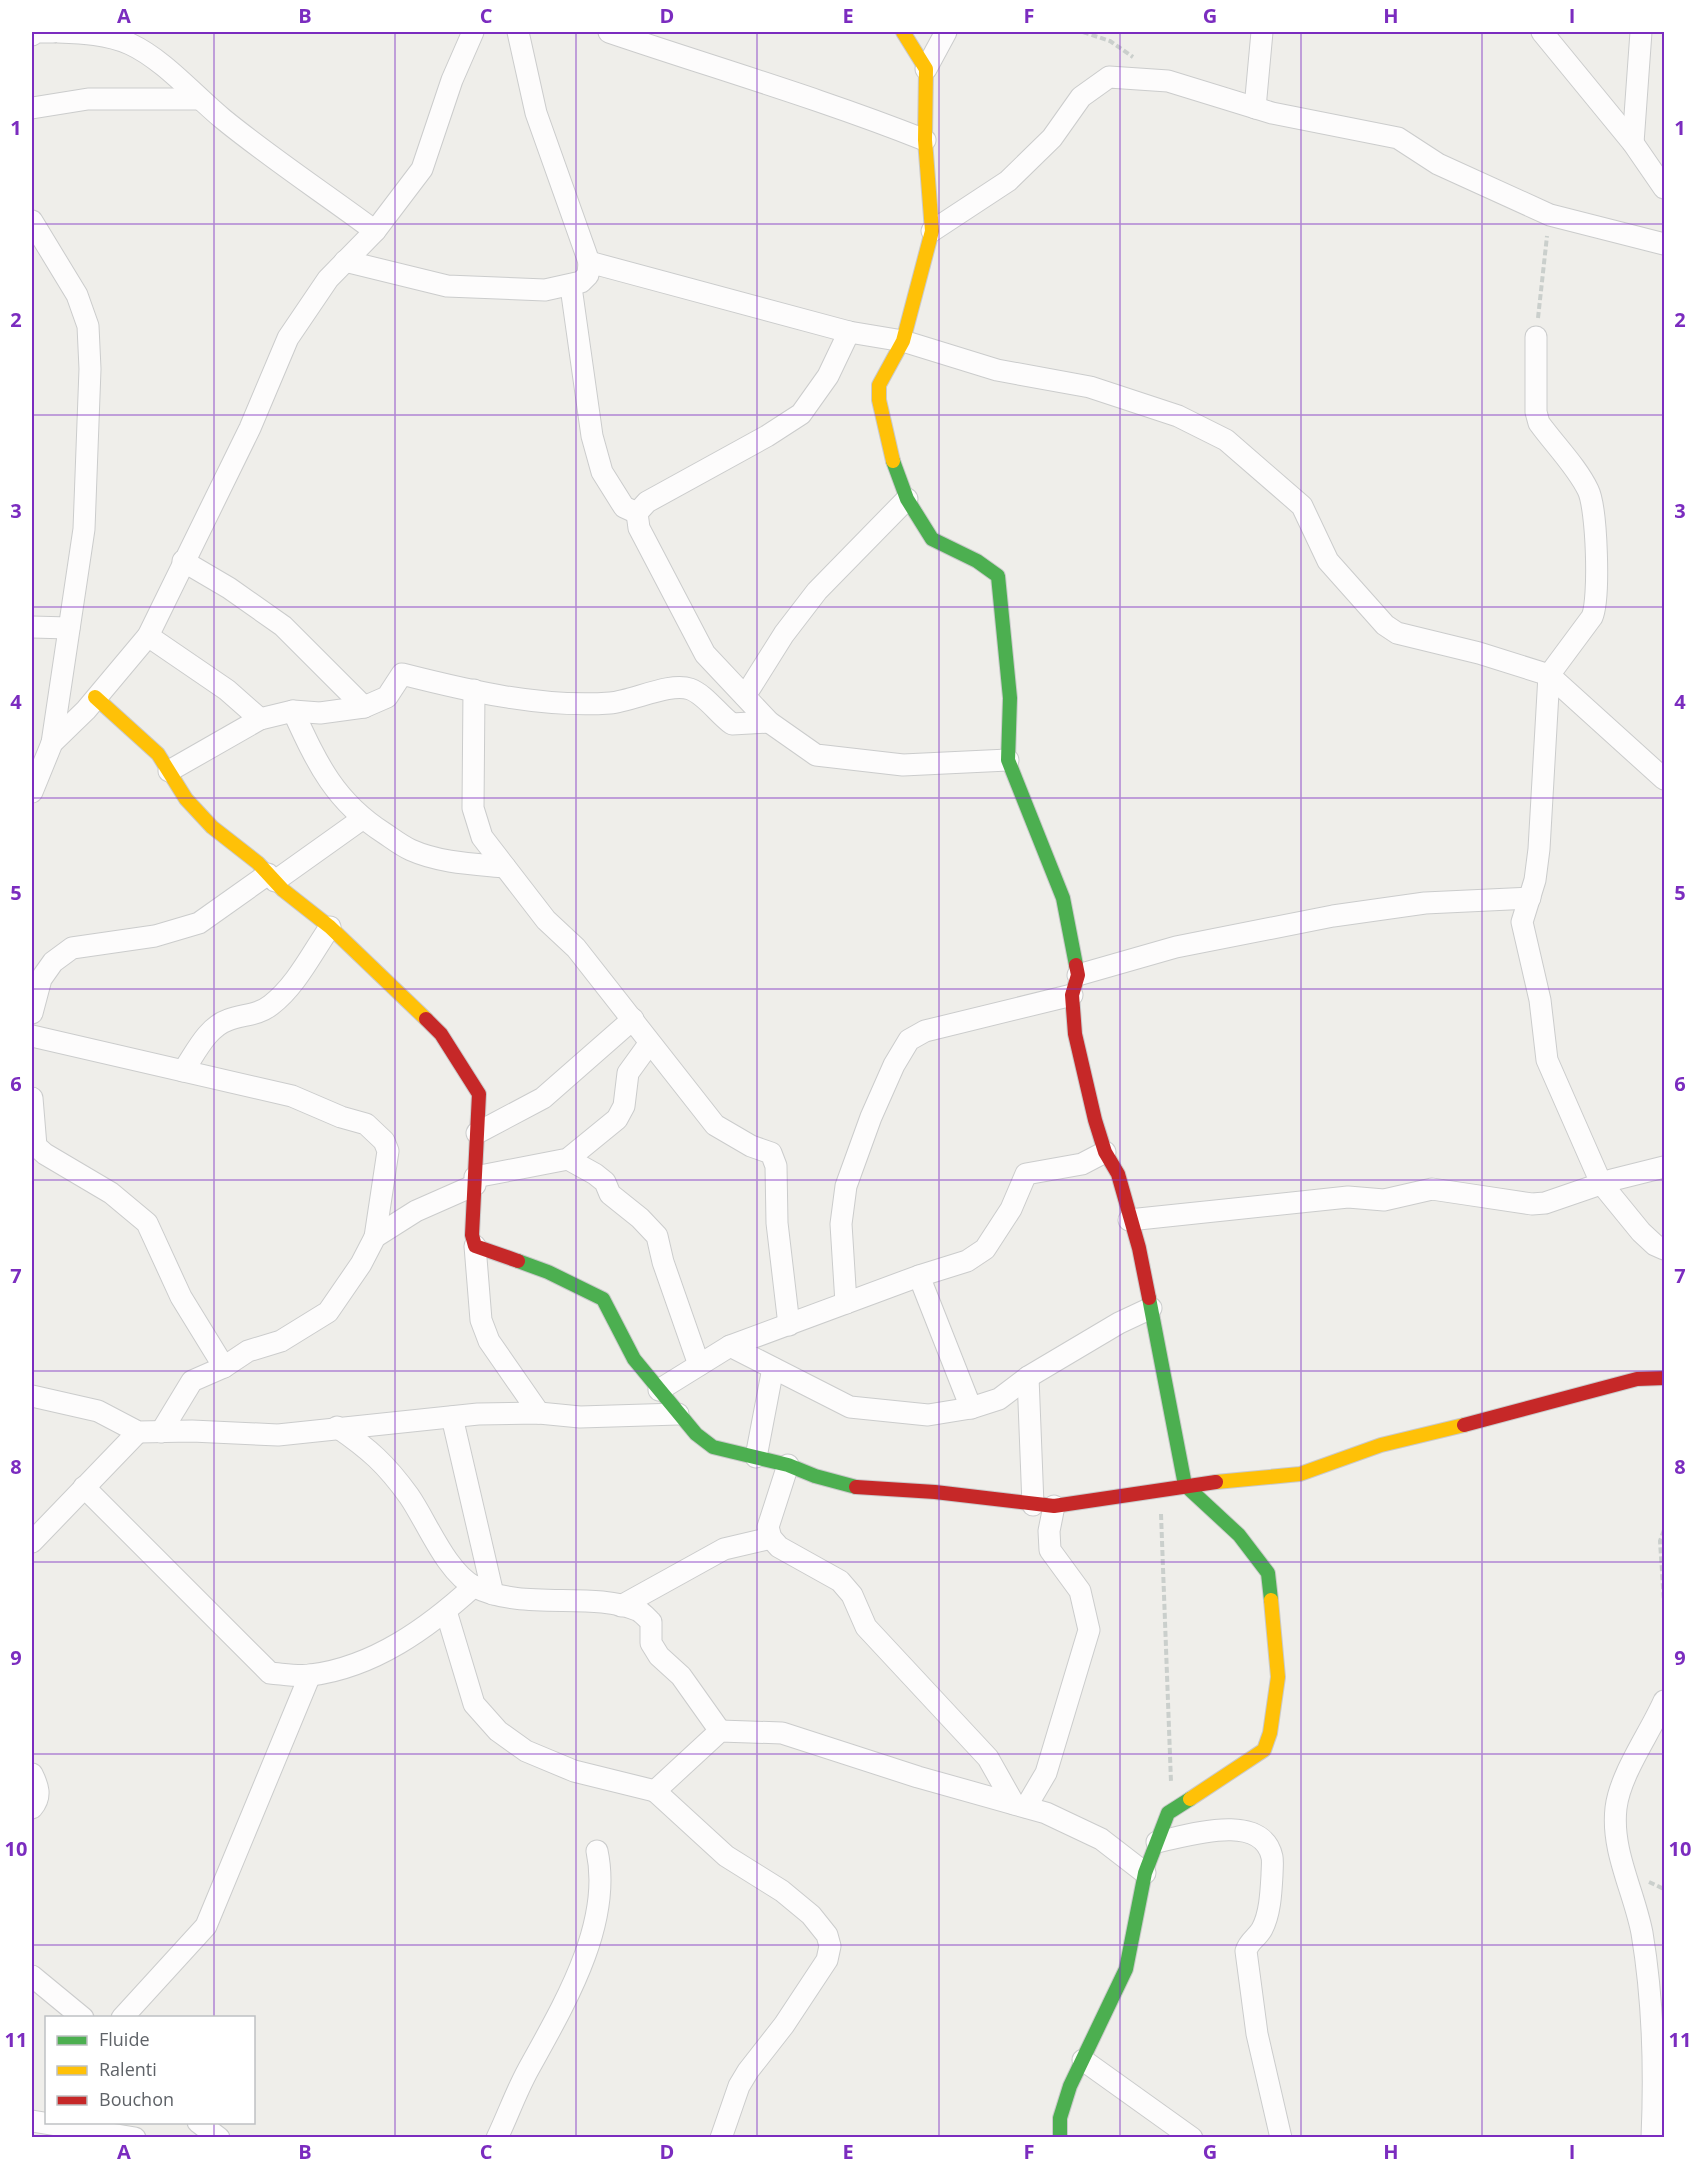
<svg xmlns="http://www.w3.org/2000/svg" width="1696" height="2169" font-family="'Open Sans',sans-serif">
<rect width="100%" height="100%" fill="#efeeea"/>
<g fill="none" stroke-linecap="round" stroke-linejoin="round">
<defs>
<g id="street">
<path d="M58 32C83 33 107 34 130 44 163 59 195 96 223 119 272 159 324 193 375 231"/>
<path d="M518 32 536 113 589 262"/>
<path d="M609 32C715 68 822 99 925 140"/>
<path d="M1542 32 1633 143 1664 188"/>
<path d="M32 35 36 32H53"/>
<path d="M926 69 946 32"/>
<path d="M32 108 88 99H198"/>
<path d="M1255 108 1262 32"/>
<path d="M1633 143 1641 32"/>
<path d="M32 221 77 295 88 326 90 369 84 529 52 743"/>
<path d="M932 231 1008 181 1052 138 1081 97 1109 77 1168 81 1272 113 1398 138 1438 164 1550 215 1664 244"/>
<path d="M345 261 447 286 545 290 581 282 588 275 589 262 849 332 903 341 997 370 1090 387 1178 416 1226 440 1302 506 1328 561 1385 625 1397 633 1479 653 1549 675 1664 779"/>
<path d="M571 287 592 436 602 472 624 507 637 513"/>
<path d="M849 332 828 376 801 414 767 436 647 502 637 513 639 528 705 654 769 722 816 755 903 765 1008 760"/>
<path d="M1536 337V412L1539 423C1555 445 1577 467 1588 490 1597 508 1600 599 1592 617L1549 675 1539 849 1535 880 1522 922 1540 1000 1547 1060 1601 1183 1641 1232 1655 1245 1664 1249"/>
<path d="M183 561 229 588 283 626 364 707"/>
<path d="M32 627 69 628"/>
<path d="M148 636 227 690 260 719"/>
<path d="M474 690 473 808 482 837 546 920 576 948 715 1125 751 1146 771 1153 776 1166 777 1223 789 1325"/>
<path d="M745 696 784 634 817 591 907 499"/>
<path d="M293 711C317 763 334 801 384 833 393 839 402 846 411 850 440 863 474 864 505 867"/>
<path d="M169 771 260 719 293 711 320 713 364 707 387 697 402 674C469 691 541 708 610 703 633 701 670 682 690 689 706 695 718 714 732 724L769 722"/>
<path d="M32 792 52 743 86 710 148 636 250 428 288 338 328 279 375 231 422 169 452 80 473 32"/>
<path d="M275 881 362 819"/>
<path d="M1078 975 1176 947 1333 916 1425 903 1530 898"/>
<path d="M32 1013 41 979 53 962 72 948 155 936 199 923 268 874"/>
<path d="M32 1036 292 1096 341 1117 366 1124 384 1141 388 1151 375 1237"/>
<path d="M183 1071C195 1054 207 1027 228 1020 243 1014 257 1016 271 1005 296 986 312 953 330 927"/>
<path d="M32 1098 36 1146 45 1154 111 1193 147 1223 181 1297 224 1367"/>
<path d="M477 1133 543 1098 633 1019"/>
<path d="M568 1159 595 1174 605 1182 610 1194 640 1218 657 1236 663 1262 699 1365"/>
<path d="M475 1177 568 1159 617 1119 624 1106 628 1073 649 1044"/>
<path d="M1129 1220 1348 1197 1384 1200 1432 1189 1532 1204 1545 1203 1612 1180 1664 1167"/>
<path d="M475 1246 481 1320 489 1341 539 1413"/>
<path d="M919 1276 971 1408"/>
<path d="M846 1303 841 1224 846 1186 871 1117 894 1065 909 1040 925 1031 1072 995"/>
<path d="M730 1346 850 1407 928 1415 971 1408 999 1399 1028 1377 1119 1323 1151 1308"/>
<path d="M1028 1377 1033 1505"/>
<path d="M659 1390 730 1346 919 1276 967 1261 985 1249 1011 1209 1026 1174 1082 1164 1105 1152"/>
<path d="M32 1396 98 1411 138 1432 192 1431 278 1435 478 1414 539 1413 580 1417 678 1414"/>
<path d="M452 1417 493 1594"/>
<path d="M337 1427C369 1449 386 1464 409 1496 427 1522 446 1572 475 1587 522 1611 593 1591 637 1610 642 1612 647 1618 651 1622V1643L659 1656 681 1676 720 1731"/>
<path d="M161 1432 192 1381 224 1367 248 1351 281 1341 328 1312 361 1264 375 1237 416 1211 475 1185"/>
<path d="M756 1457 773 1368"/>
<path d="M788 1465 768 1527 771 1538 779 1547 840 1581 852 1595 866 1627 988 1758 1014 1804"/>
<path d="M84 1487 270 1673C283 1674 298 1677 311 1675 374 1667 428 1628 474 1586"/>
<path d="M32 1542 138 1432"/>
<path d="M621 1606 724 1549 771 1538"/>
<path d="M446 1611 474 1704 498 1731 526 1751 574 1771 655 1791"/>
<path d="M32 1774C38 1786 42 1796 32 1808"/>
<path d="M1026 1807 1046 1773 1089 1630 1080 1591 1050 1550 1049 1531 1054 1506"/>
<path d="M1157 1842C1187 1836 1262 1811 1272 1857 1273 1862 1272 1870 1272 1875 1271 1893 1270 1914 1262 1929 1257 1938 1249 1941 1246 1951L1257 2034 1281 2138"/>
<path d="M32 1976 83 2018"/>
<path d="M122 2018 206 1926 310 1675"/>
<path d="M1083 2060 1192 2138"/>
<path d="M32 2121 135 2138"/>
<path d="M198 2122 219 2138"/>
<path d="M497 2138C508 2115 516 2092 528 2070 562 2008 613 1925 597 1851"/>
<path d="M721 2138 739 2086 748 2071 784 2025 827 1960 830 1946 827 1935 811 1915 782 1891 726 1856 655 1791 720 1731 782 1733 918 1777 1046 1813 1101 1839 1145 1873"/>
<path d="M1652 2138C1655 2070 1653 1999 1642 1933 1634 1891 1611 1851 1616 1808 1620 1774 1650 1733 1664 1701"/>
</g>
<g id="fast">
<path d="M893 461 907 499 932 539 977 561 998 576 1010 698 1008 760 1063 898 1076 965"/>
<path d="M518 1261 548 1272 603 1299 634 1359 696 1434 713 1447 788 1465 815 1476 856 1487"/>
<path d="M1149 1298 1185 1485 1239 1535 1268 1573 1271 1600"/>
<path d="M1060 2138V2118L1070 2086 1126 1969 1145 1873 1168 1813 1190 1799"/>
</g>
<g id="slow">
<path d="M893 461 879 400V385L903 341 932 231 925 140 926 69 903 32"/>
<path d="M95 697 158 754 186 799 212 827 258 863 283 890 330 927 426 1019"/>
<path d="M1216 1482 1300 1474 1381 1445 1464 1425"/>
<path d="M1190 1799 1264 1750 1270 1733 1278 1677 1271 1600"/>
</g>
<g id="jam">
<path d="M1076 965 1078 975 1072 995 1075 1034 1095 1120 1105 1152 1118 1174 1139 1248 1149 1298"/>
<path d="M426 1019 441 1034 479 1094 472 1235 475 1246 518 1261"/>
<path d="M1464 1425 1637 1379 1664 1378"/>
<path d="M856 1487 935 1492 1054 1506 1216 1482"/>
</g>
</defs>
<use href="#street" stroke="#cbcccc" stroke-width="23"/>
<use href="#fast" stroke="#cacacb" stroke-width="16"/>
<use href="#slow" stroke="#cacacb" stroke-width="16"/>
<use href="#jam" stroke="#cacacb" stroke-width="16"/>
<g stroke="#cacfcc" stroke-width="4" stroke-dasharray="6 3" stroke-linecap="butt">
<path d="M1083 32 1110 41 1133 57"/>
<path d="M1538 318 1547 236"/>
<path d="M1161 1514 1171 1782"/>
<path d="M1664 1530 1660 1541 1664 1602"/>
<path d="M1649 1882 1664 1889"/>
</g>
<use href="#street" stroke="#fdfcfc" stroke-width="21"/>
<use href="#fast" stroke="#4caf50" stroke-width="14"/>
<use href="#slow" stroke="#ffc107" stroke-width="14"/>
<use href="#jam" stroke="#c62828" stroke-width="14"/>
</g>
<path fill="none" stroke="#7b2cbf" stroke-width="1.5" stroke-opacity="0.55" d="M214 32V2018M395 32V2138M576 32V2138M757 32V2138M939 32V2138M1120 32V2138M1301 32V2138M1482 32V2138M32 224H1664M32 415H1664M32 607H1664M32 798H1664M32 989H1664M32 1180H1664M32 1371H1664M32 1562H1664M32 1754H1664M32 1945H1664M214 2122V2138"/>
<rect width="1696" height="2169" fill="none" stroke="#ffffff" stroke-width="66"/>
<rect x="45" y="2016" width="210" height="108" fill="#ffffff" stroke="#bfc1c3" stroke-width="1.5"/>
<rect x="57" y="2036" width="30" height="9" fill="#4caf50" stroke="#bfc1c3" stroke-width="1.5"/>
<text x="99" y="2046" font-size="18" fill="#5f6368">Fluide</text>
<rect x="57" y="2066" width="30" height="9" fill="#ffc107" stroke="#bfc1c3" stroke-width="1.5"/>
<text x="99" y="2076" font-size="18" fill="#5f6368">Ralenti</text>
<rect x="57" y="2096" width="30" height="9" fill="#c62828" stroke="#bfc1c3" stroke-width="1.5"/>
<text x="99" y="2106" font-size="18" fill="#5f6368">Bouchon</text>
<rect x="33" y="33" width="1630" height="2103" fill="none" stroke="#7b2cbf" stroke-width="2"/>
<g font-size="20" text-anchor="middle" font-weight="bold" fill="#7b2cbf">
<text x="124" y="23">A</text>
<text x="305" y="23">B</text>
<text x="486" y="23">C</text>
<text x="667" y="23">D</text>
<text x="848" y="23">E</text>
<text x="1029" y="23">F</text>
<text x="1210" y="23">G</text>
<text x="1391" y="23">H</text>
<text x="1572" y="23">I</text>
<text x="16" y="135">1</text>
<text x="1680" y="135">1</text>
<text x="16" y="327">2</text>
<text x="1680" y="327">2</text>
<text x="16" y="518">3</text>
<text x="1680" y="518">3</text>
<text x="16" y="709">4</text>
<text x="1680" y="709">4</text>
<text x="16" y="900">5</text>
<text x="1680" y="900">5</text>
<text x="16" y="1091">6</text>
<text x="1680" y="1091">6</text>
<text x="16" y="1283">7</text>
<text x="1680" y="1283">7</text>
<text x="16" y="1474">8</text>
<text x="1680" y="1474">8</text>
<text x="16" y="1665">9</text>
<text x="1680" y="1665">9</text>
<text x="16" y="1856">10</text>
<text x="1680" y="1856">10</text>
<text x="16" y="2047">11</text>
<text x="1680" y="2047">11</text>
<text x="124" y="2159">A</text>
<text x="305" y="2159">B</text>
<text x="486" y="2159">C</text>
<text x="667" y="2159">D</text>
<text x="848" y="2159">E</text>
<text x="1029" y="2159">F</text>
<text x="1210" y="2159">G</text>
<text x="1391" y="2159">H</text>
<text x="1572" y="2159">I</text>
</g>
</svg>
